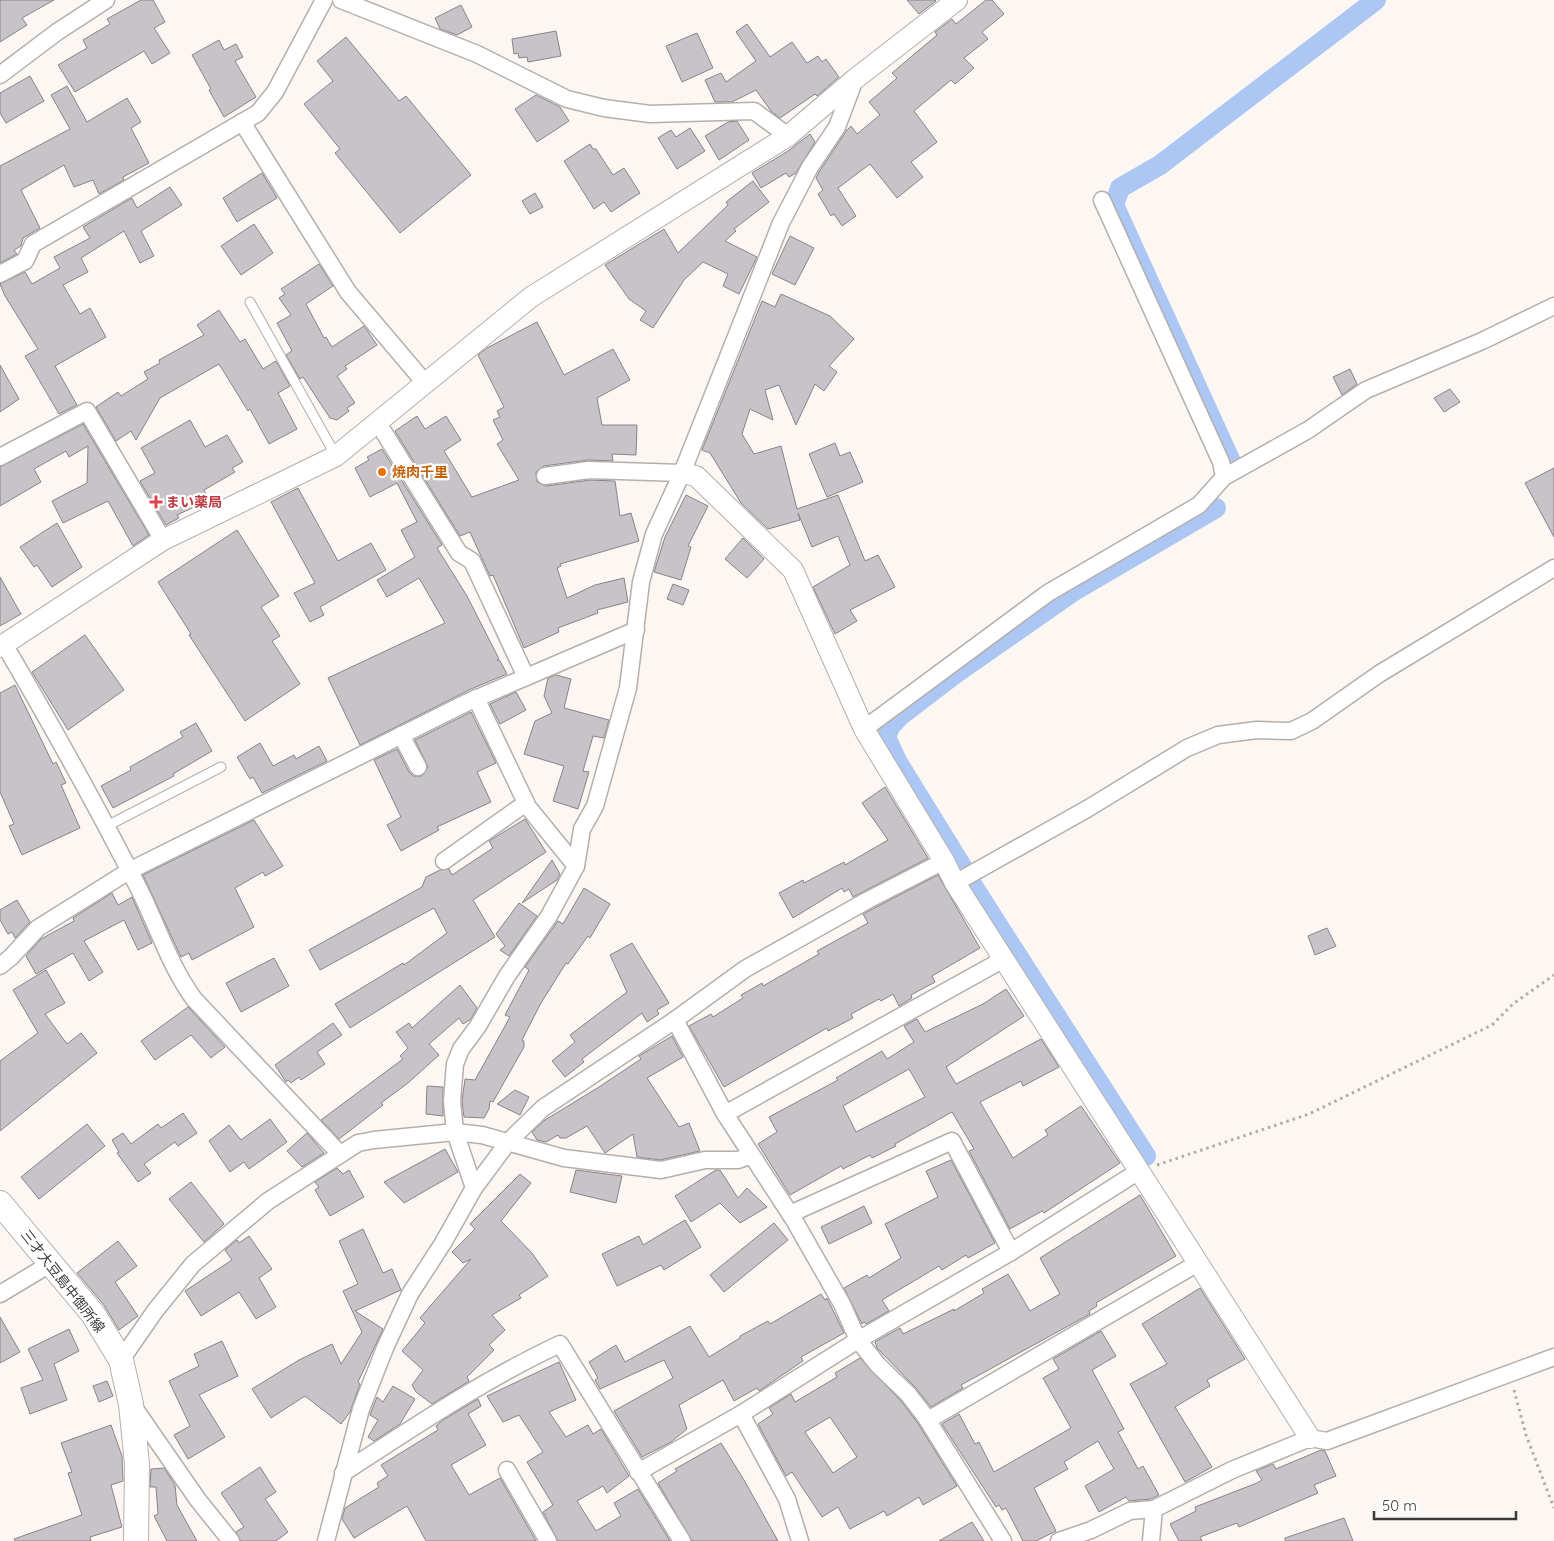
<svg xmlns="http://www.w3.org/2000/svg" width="1554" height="1541" font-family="Quicksand,'Noto Sans JP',sans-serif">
<rect width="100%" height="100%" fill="#fdf7f3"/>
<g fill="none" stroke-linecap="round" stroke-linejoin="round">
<g stroke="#acc7f4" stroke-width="20">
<path d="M1233 466 1114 205 1120 188 1160 165 1376 0"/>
<path d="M963 868 897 761 886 737 890 727 900 716 955 674 1074 591 1216 508"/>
<path d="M973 886 1146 1156"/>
</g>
</g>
<g fill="#c7c3c8" stroke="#878388" fill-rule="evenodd">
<path d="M0 0H54L22 18 27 25 0 42Z"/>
<path d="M141 0H153L165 22 154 28 170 53 152 64 144 51 75 92 58 65 87 48 83 40 110 24 107 19Z"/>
<path d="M907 0H935L936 1 919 14Z"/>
<path d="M986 0H992L1004 14 982 32 988 39 964 58 974 68 955 84 951 80 914 111 937 142 911 162 923 177 897 198 870 164 838 188 856 216 842 226 834 214 831 216 818 194 823 190 816 178 819 172 847 130 851 126 857 134 880 115 869 102 897 78 892 73 937 35 935 32 952 19 956 24Z"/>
<path d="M461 5 472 27 457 35 440 29 435 18Z"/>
<path d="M747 24 770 57 792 42 807 63 818 56 822 62 826 59 839 77 817 96 815 94 780 118 771 111 756 90 732 102H715L705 80 721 73 726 82 756 61 736 32Z"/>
<path d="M556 31 561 56 528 62 527 57 519 58 518 53 514 54 512 39Z"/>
<path d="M697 33 713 68 682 82 666 46Z"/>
<path d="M346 37 399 101 406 96 471 175 400 233 335 153 340 149 304 104 333 81 317 61Z"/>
<path d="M219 40 224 50 236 44 243 57 235 61 256 97 224 117 209 90 211 89 192 55Z"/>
<path d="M30 76 44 101 6 123 0 113V93Z"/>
<path d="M67 86 87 122 127 98 141 122 131 128 149 163 123 177 124 180 99 194 93 180 74 187 64 165 21 190 40 228 23 238 21 246 14 250 17 254 0 263V166L70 129 51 95Z"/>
<path d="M536 95 560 107 569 121 537 142 515 109Z"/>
<path d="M737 121 749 140 719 160 705 136 728 122Z"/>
<path d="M690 128 705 151 677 169 658 138 671 130 676 137Z"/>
<path d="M810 134 815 142 796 173 789 177 786 173 761 188 752 173 788 151Z"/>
<path d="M590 144 593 149H596L613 175 624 168 640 193 611 212 604 202 594 209 564 161Z"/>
<path d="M262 173 277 198 237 222 223 198Z"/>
<path d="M753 181 769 202 734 229 736 231 725 241 757 257 739 294 723 286 728 274 703 262 684 280 653 328 640 320 646 311 629 299 605 265 664 229 678 253 728 205 726 202Z"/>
<path d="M170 187 182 205 141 231 154 256 140 263 124 231 81 258 88 272 63 285 80 314 90 308 106 337 55 366 77 405 59 414 25 356 38 349 5 296 0 284 25 272 32 284 60 268 54 257 90 238 83 227 132 198 137 208Z"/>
<path d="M535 193 543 207 530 214 522 201Z"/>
<path d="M254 224 273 253 241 275 221 246Z"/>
<path d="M790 236 814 248 795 285 772 274Z"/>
<path d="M319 264 333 286 306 304 324 338 326 337 332 347 364 326 377 345 345 366 347 369 337 376 355 403 347 408 349 411 337 420 330 418 303 377 300 379 286 355 292 351 277 323 291 315 279 298 285 294 281 289Z"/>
<path d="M781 294 830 316 854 339 829 366 837 372 824 391 815 384 796 425 779 385 765 390 773 420 750 409 742 434 754 454 781 446 797 509 838 495 865 561 878 555 895 587 850 610 857 621 835 634 813 587 850 565 838 536 812 547 798 513 800 520 768 529 741 503 710 453 702 450 762 301 775 307Z"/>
<path d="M219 310 240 342 245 339 263 369 276 361 290 386 278 393 297 429 269 444 250 409 248 411 219 364 160 398 136 440 131 431 116 441 96 407 118 392 121 396 148 379 144 372 160 363 159 360 204 335 197 325Z"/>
<path d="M537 322 564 375 613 349 630 380 597 398 602 425H637L636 455 612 454 613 461 588 460 544 466 536 472 537 482 546 486 590 480 615 481 620 516 631 513 639 541 560 564 561 566 557 568 567 598 595 585 624 578 628 602 597 610 598 613 558 628 559 632 524 648 493 575 490 576 470 532 460 536 395 431 417 416 425 429 446 416 461 440 444 451 472 497 519 480 497 444 503 440 493 420 500 417 497 411 504 407 478 355 487 348Z"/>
<path d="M0 365 19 399 0 412Z"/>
<path d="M1350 369 1357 384 1342 395 1333 377Z"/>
<path d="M1450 389 1460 402 1444 412 1434 398Z"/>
<path d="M190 420 205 447 227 435 243 462 232 468 235 472 204 490 209 500 177 515 179 518 166 525 140 481 155 473 141 448Z"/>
<path d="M83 424 149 535 133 546 108 501 63 523 52 501 87 483 88 446 69 457 66 451 34 469 41 482 0 506V467Z"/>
<path d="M835 443 840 456 850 452 863 482 827 497 809 454Z"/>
<path d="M382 449 442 545 437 548 467 596 499 659 497 660 500 661 507 674 471 689 360 745 328 678 445 623 419 578 387 597 377 580 415 557 401 530 417 522 397 483 370 497 355 468 369 460 367 457Z"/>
<path d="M1554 468V537L1525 483Z"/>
<path d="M298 488 338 561 371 543 386 570 320 607 324 615 310 622 294 593 315 583 271 502Z"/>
<path d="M686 495 708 506 688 546 691 547 681 580 654 572 665 537Z"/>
<path d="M57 523 82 567 52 587 37 565 34 567 20 547Z"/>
<path d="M237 530 279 596 261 607 280 636 272 641 300 684 245 721 189 635 191 634 158 582Z"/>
<path d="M743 538 764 559 747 578 725 559Z"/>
<path d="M0 577 21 614 0 626Z"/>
<path d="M673 584 689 590 683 605 667 599Z"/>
<path d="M85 635 124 690 68 730 32 672Z"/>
<path d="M556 675 571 679 564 708 609 720 604 738 593 736 583 771 589 772 578 809 553 801 564 766 524 754 535 721 552 713 544 696 548 678Z"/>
<path d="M15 685 53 764 56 762 66 783 61 785 80 828 22 855 9 826 14 824 0 792V693Z"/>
<path d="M516 692 526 710 500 724 490 704Z"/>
<path d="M471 712 496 763 477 772 491 802 437 827 439 830 401 851 387 825 401 817 374 760 397 749 409 772 413 776H422L428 767 415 740Z"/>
<path d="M196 723 212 751 173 774 174 776 113 808 101 786 131 770 130 767 183 737 180 732Z"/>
<path d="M260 743 273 766 294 755 296 759 319 746 327 761 262 793 253 777 250 779 237 757Z"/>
<path d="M885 787 928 858 853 897 849 889 844 892 842 888 793 918 779 893 803 880 804 883 844 862 845 865 888 840 862 803Z"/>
<path d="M525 819 546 852 473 900 495 937 350 1028 335 1004 403 963 404 965 447 933 434 908 320 970 309 950 422 887 426 877 440 870 449 869 452 875 493 848 489 841Z"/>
<path d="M254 820 283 866 265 876 263 872 235 888 254 927 192 960 189 953 181 957 143 875Z"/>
<path d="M552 860 560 874 557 880 522 903Z"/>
<path d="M938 875 980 948 932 976 935 982 911 995 912 998 899 1006 893 994 881 1001 879 999 851 1014 853 1018 828 1031 827 1028 724 1087 689 1026 711 1014 713 1017 743 998 741 995 762 983 763 986 819 954 817 951 868 923 863 914Z"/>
<path d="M584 888 610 904 590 938 588 936 568 964 566 963 541 1003 522 1040 524 1041V1047L493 1102 490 1101 489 1109 484 1118 464 1117 462 1101 465 1079 475 1080 510 1017 505 1015 529 970 525 967 558 921 563 924Z"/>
<path d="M112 893 118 905 132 897 152 943 138 950 124 920 84 941 103 972 89 981 73 953 36 974 26 956 41 939 74 921 73 918Z"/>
<path d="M17 900 30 922 15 938 12 932 8 934 0 920V910Z"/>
<path d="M519 903 537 916 509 956 500 950 505 946 496 934Z"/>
<path d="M1327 928 1336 946 1315 955 1308 936Z"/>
<path d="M632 943 669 1003 657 1010 659 1014 647 1022 642 1013 582 1059 584 1062 565 1077 552 1061 575 1042 570 1035 627 992 610 955Z"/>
<path d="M274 958 289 986 241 1012 226 983Z"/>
<path d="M46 970 65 1003 45 1014 67 1044 81 1033 97 1053 0 1131V1061L38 1033 13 990Z"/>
<path d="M460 985 477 1008 471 1019 463 1024 459 1018 429 1044 439 1055 408 1083 381 1103 383 1105 339 1139 321 1120 403 1059 400 1056 408 1048 396 1032 409 1023 412 1028Z"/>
<path d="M1006 989 1024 1016 946 1067 956 1084 1041 1039 1059 1067 1023 1086 1021 1081 980 1102 1013 1158 1048 1135 1045 1130 1081 1106 1120 1163 1044 1213 1042 1211 1010 1229 969 1151 974 1149 952 1112 895 1144 896 1146 872 1158 870 1155 843 1169 841 1166 790 1195 758 1144 777 1132 769 1117 838 1080 836 1078 882 1051 887 1059 914 1042 904 1026 917 1019 925 1032 983 1004ZM909 1069 925 1097 856 1132 843 1106Z"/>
<path d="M188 1007 225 1047 211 1058 191 1035 155 1060 141 1041Z"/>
<path d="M333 1023 342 1035 317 1052 325 1064 301 1080 299 1077 291 1083 288 1080 286 1082 275 1065Z"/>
<path d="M672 1036 683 1057 647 1078 679 1127 689 1123 700 1151 660 1160 637 1157 633 1134 605 1153 587 1126 566 1138H560L558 1135 546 1142 537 1140 532 1132 545 1120 599 1087 641 1059 639 1056Z"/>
<path d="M427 1086 443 1087V1116L426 1114Z"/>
<path d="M515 1090 529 1097 520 1115 497 1104Z"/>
<path d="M183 1113 197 1133 178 1146 175 1142 144 1164 151 1173 138 1182 117 1153 119 1152 112 1140 123 1133 131 1144 158 1124 161 1128Z"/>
<path d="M270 1119 287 1142 249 1169 244 1162 230 1172 209 1141 229 1125 241 1140Z"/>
<path d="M87 1124 105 1146 39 1199 21 1177Z"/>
<path d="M307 1133 324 1153 302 1167 287 1151Z"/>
<path d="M445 1149 458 1172 404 1203 384 1182Z"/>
<path d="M951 1160 995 1243 968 1258 966 1255 942 1270 939 1266 882 1300 889 1311 866 1324 864 1322 862 1324 844 1288 867 1275 869 1278 901 1258 885 1224 938 1197 926 1171Z"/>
<path d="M337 1168 343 1174 349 1170 364 1197 330 1216 315 1190 319 1187 315 1182Z"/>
<path d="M576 1170 622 1176 616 1203 570 1192Z"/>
<path d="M716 1170H720L738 1198 747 1188 767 1207 740 1223 720 1203 691 1222 675 1196Z"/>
<path d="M520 1174 531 1183 501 1221 532 1253 548 1276 519 1295 521 1298 492 1315 505 1330 489 1345 494 1350 467 1377 469 1381 432 1404 416 1392 412 1385 423 1370 402 1351 425 1323 420 1318 471 1259 463 1263 452 1252 475 1229 470 1224Z"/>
<path d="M191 1182 224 1224 204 1242 169 1199Z"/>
<path d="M1140 1195 1176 1256 1096 1303 1097 1306 1089 1311 1090 1314 961 1385 963 1388 931 1407 915 1387 877 1348 875 1342 900 1328 903 1334 954 1309V1311L984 1293 982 1289 1008 1274 1030 1311 1060 1294 1040 1258Z"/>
<path d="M864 1206 872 1223 829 1244 821 1227Z"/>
<path d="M685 1220 701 1247 664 1270 661 1265 617 1286 602 1254 639 1236 643 1245Z"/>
<path d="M774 1223 788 1240 724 1292 710 1275Z"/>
<path d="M363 1229 383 1273 392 1269 401 1290 355 1311 383 1329 358 1382 360 1384 350 1412 341 1424 305 1396 271 1418 252 1389 299 1360 332 1344 341 1364 362 1332 343 1291 358 1284 339 1241Z"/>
<path d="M249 1236 272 1269 259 1278 276 1307 256 1319 239 1292 201 1316 185 1291 232 1260 225 1250 237 1240 239 1243Z"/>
<path d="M118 1241 137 1266 115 1282 138 1316 119 1330 104 1305 77 1273Z"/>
<path d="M1200 1288 1245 1359 1207 1380 1210 1386 1175 1407 1212 1467 1185 1482 1130 1384 1167 1364 1142 1324Z"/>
<path d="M821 1294 825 1300 827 1298 844 1333 801 1357 803 1361 759 1391 757 1388 734 1401 723 1380 679 1405 687 1429 671 1442 642 1457 614 1411 673 1378 664 1360 600 1389 595 1380 598 1378 589 1362 616 1345 625 1362 690 1326 709 1357 740 1338V1336L768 1321 770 1324Z"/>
<path d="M0 1317 20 1352 0 1363Z"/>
<path d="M69 1329 79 1351 54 1364 67 1400 30 1414 21 1388 43 1380 28 1349Z"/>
<path d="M1101 1331 1116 1356 1092 1370 1124 1429 1118 1432 1138 1469 1143 1466 1159 1495 1151 1499 1129 1501 1126 1497 1099 1512 1085 1486 1114 1469 1098 1441 1064 1462 1068 1469 1034 1488 1056 1531 1036 1541H1023L1006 1508 1002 1510 999 1505 996 1507 942 1424 959 1414 975 1444 979 1442 994 1472 1071 1428 1043 1378 1059 1369 1053 1359Z"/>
<path d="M222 1341 238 1376 199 1395 225 1437 188 1459 174 1435 190 1426 169 1381 199 1366 194 1354Z"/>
<path d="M860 1358 901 1401 917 1422 957 1486 923 1505 919 1497 887 1516 884 1511 850 1529 838 1507 822 1517 792 1472 786 1476 758 1424 773 1414 769 1408 791 1394 795 1402 837 1377 835 1373ZM830 1417 857 1457 833 1473 805 1432Z"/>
<path d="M559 1362 576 1400 549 1412 566 1437 588 1425 593 1434 601 1429 629 1476 607 1493 603 1486 577 1501 596 1531 621 1516 614 1503 638 1489 670 1541H558L543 1512 553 1505 527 1462 543 1452 519 1415 503 1422 487 1396Z"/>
<path d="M107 1381 113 1396 99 1402 93 1386Z"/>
<path d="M393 1386 415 1399 400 1424 374 1441 368 1437 378 1420 370 1415 371 1412 377 1397 383 1402Z"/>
<path d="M478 1399 481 1406 468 1414 486 1445 451 1465 469 1495 500 1478 536 1541H426L407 1506 354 1538 342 1519 345 1508 379 1487 377 1483 388 1476 381 1465 438 1430 436 1426 443 1420Z"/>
<path d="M111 1425 122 1456 123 1481 111 1485 122 1527 90 1537 91 1541H15L14 1539 82 1515 68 1473 72 1472 61 1443Z"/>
<path d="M721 1443 744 1480 778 1541H692L658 1483 677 1471 675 1469Z"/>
<path d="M1321 1450 1325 1451 1336 1476 1314 1485 1318 1493 1239 1527 1237 1523 1200 1537 1202 1541H1179L1170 1524 1196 1511 1195 1507 1257 1483 1262 1480 1256 1471 1273 1464 1276 1469Z"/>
<path d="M260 1467 276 1492 265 1499 288 1532 276 1541H241L236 1532 244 1527 221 1493Z"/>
<path d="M164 1468 175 1485 177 1505 197 1541H167L154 1516 158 1514 156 1487H150L151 1469Z"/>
<path d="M1344 1518 1353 1541H1285V1538Z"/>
<path d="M972 1522 984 1541H939Z"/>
</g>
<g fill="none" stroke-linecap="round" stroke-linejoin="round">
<defs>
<g id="service">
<path d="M250 302 336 456"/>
<path d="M105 827 221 767"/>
</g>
<g id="minor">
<path d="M341 0 477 54 567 99 604 108 650 114 754 111 788 136"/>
<path d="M0 75 57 32 106 0"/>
<path d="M242 122 348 292 426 384"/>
<path d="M0 274 25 261 33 244 258 113 275 92 324 0"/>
<path d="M378 423 459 553 472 561 526 677"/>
<path d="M0 457 87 411 163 540"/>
<path d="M545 476 589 470 682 473"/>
<path d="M1224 477 1308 430 1366 390 1482 341 1554 306"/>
<path d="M4 644C51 724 96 805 138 887 157 924 169 965 194 999L340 1154"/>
<path d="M476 698 528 807 576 866"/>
<path d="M864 729 1048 593 1199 505 1224 477 1221 462 1102 200"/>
<path d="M401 735 418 767"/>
<path d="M444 861 526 803"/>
<path d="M955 883 1087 809 1187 748 1218 735 1257 730 1291 731 1312 721 1379 674 1554 568"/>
<path d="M0 966 11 957 38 928 129 871 468 702 636 630"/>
<path d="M675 1020 725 1114 794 1220 842 1304 858 1340 878 1365 908 1394 925 1416 1003 1541"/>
<path d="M725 1114 1004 959"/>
<path d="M474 1188 455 1132 452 1101 455 1064 461 1049 478 1026 507 976 549 916 576 866 582 829 595 806 628 688 641 582 654 534 682 473 781 223 810 167 837 127 855 79"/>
<path d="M790 1214 952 1141 1011 1252"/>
<path d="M0 1294 50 1264"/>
<path d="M121 1360 155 1311 193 1264 268 1201 358 1143 374 1140 455 1132 482 1135 564 1158 661 1170 705 1160H738L750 1156"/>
<path d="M133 1406 198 1500 231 1541"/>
<path d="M741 1414 787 1499 800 1541"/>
<path d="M928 1420 1198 1263"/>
<path d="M507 1470 548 1541"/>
<path d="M638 1472 741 1414 858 1340 1011 1252 1139 1171"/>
<path d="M343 1473C414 1427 483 1380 560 1344L682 1541"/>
<path d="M326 1541 361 1409 385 1348 410 1294 443 1243 474 1188 509 1141 543 1108 675 1020 745 969 868 900 944 861"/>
<path d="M1059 1541 1091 1530 1130 1511 1154 1509 1232 1470 1310 1438 1327 1441 1554 1357"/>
<path d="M1151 1541 1154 1509"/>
</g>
<g id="tertiary">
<path d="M682 473 696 476 793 570 864 729 944 861 955 883 1310 1438"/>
<path d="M0 647 163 540 336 456 531 297 788 136 855 79 957 0"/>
</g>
<path id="secondary" d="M0 1203 93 1314 121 1360 131 1404 137 1464 136 1541"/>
</defs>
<use href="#service" stroke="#b5afac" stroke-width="11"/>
<use href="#minor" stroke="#b5afac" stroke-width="19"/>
<use href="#tertiary" stroke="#b5afac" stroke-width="22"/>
<use href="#secondary" stroke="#b5afac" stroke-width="26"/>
<g stroke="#b0aca9" stroke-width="3" stroke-dasharray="2.5 4" stroke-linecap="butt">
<path d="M1157 1165 1309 1114 1492 1025 1513 1004 1554 975"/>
<path d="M1514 1390 1526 1435 1554 1508"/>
</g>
<use href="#service" stroke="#fff" stroke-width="9"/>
<use href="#minor" stroke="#fff" stroke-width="16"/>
<use href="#tertiary" stroke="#fff" stroke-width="20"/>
<use href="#secondary" stroke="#fff" stroke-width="24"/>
</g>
<circle fill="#e8710a" stroke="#fff" stroke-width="2" cx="382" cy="472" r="5"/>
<path fill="#e0444e" stroke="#fff" stroke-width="2" d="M153.5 494.5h5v5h5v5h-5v5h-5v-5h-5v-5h5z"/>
<g text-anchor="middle" stroke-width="4.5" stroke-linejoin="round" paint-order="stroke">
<g font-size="14" font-weight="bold" fill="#c56008" stroke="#fff" text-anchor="start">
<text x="392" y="477">焼肉千里</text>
</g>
<g font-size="14" font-weight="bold" fill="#be3a42" stroke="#fff" text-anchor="start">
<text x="166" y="507">まい薬局</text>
</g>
<g font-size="14" fill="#3c3a38" stroke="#fff">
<text transform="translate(63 1281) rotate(52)" y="5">三才大豆島中御所線</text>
</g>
</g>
<path d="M1374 1511v8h142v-8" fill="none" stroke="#3c3a38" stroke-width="2.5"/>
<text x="1382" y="1511" font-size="15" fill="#3c3a38" stroke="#ffffff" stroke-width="4" paint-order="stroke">50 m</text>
</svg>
